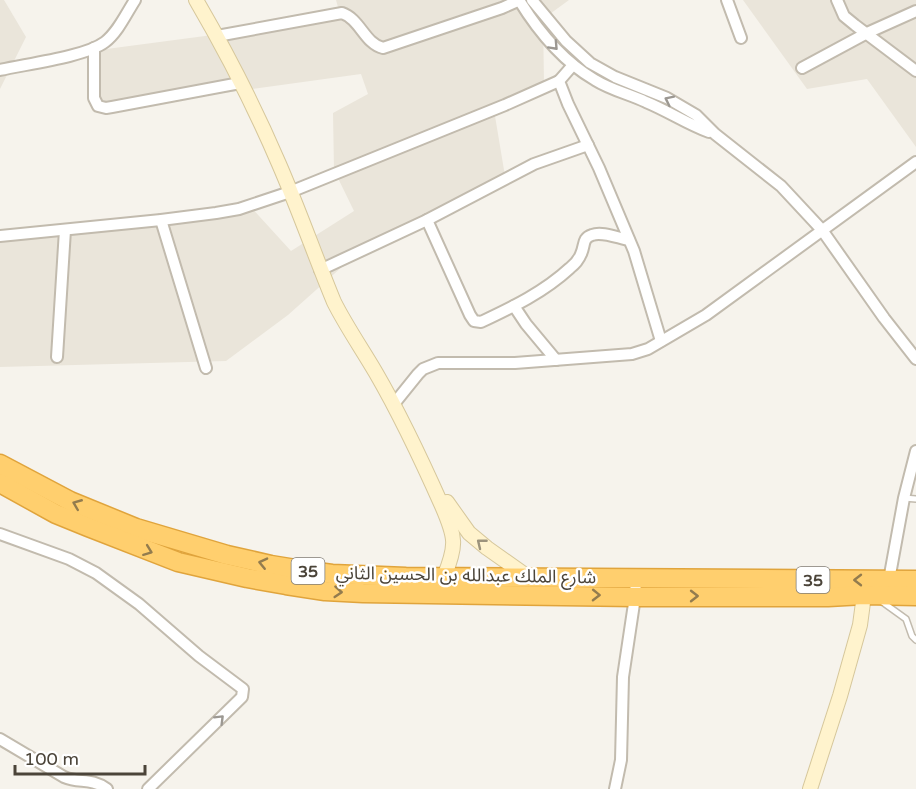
<svg xmlns="http://www.w3.org/2000/svg" width="916" height="789" font-family="'Varela Round','Noto Sans Arabic',sans-serif">
<rect width="100%" height="100%" fill="#f6f3ec"/>
<g fill="#eae5da">
<path d="M0 0H4L26 37 0 89Z"/>
<path d="M336 0H569L543 19 544 83 494 110 506 182 362 249 288 315 226 361 0 367V234L250 206 291 251 354 211 334 170 333 113 368 94 361 74 92 111 99 50 341 18Z"/>
<path d="M743 0H916V147L867 79 807 89Z"/>
</g>
<g fill="none" stroke-linecap="round" stroke-linejoin="round">
<defs>
<g id="lane">
<path d="M904 498 916 499"/>
<path d="M881 601 906 619 912 636 916 640"/>
</g>
<g id="street">
<path d="M519 0C538 31 564 62 595 80 611 90 629 94 646 102 668 111 687 124 709 132"/>
<path d="M532 0 566 41 590 63 615 77 667 98 696 115 715 134 781 186 822 230 884 318 916 359"/>
<path d="M727 0 741 38"/>
<path d="M837 0 844 16 855 25 916 71"/>
<path d="M217 36 342 13C360 19 365 44 383 48L502 8 520 0"/>
<path d="M94 48V98L98 106 106 108 112 107 240 83"/>
<path d="M573 65 559 81 568 104 599 168 634 251 661 341"/>
<path d="M802 68 867 33 916 11"/>
<path d="M0 70C26 64 85 57 105 42 118 32 126 14 135 0"/>
<path d="M161 220 206 368"/>
<path d="M427 220 470 315 474 321 481 322C513 307 544 292 570 268 574 265 579 259 581 254 585 246 582 238 592 235 602 231 618 238 629 240"/>
<path d="M0 236 161 220 216 213 239 209 290 192 505 105 559 81"/>
<path d="M320 270 427 220 534 164 588 145"/>
<path d="M514 306 526 324 556 360"/>
<path d="M57 357 65 230"/>
<path d="M393 405 418 374 423 369 438 363H515L632 354 648 349 706 315 916 162"/>
<path d="M0 534 69 559 96 573 139 604 199 656 243 689 242 697 148 789"/>
<path d="M889 580 904 498 916 451"/>
<path d="M0 739 64 777C80 784 90 777 107 789"/>
<path d="M615 789 621 760 623 677 635 597 636 579"/>
</g>
<g id="secondary">
<path d="M196 0C227 53 255 108 279 164 299 210 315 256 334 302 346 326 362 349 376 373 401 416 422 461 442 506 456 538 457 545 444 577"/>
<path d="M447 502 469 533 487 548 528 577"/>
<path d="M810 789 840 696 860 625 864 595"/>
</g>
<g id="highway">
<path d="M0 464 70 501 136 528 227 555 271 565 302 570 332 574 406 577 916 580"/>
<path d="M0 483 56 514 88 527 178 562 247 578 286 585 325 591 363 593 635 597H828L864 595 916 596"/>
</g>
</defs>
<use href="#lane" stroke="#c2bbae" stroke-width="8"/>
<use href="#street" stroke="#c2bbae" stroke-width="14"/>
<use href="#secondary" stroke="#d6c79b" stroke-width="16"/>
<use href="#highway" stroke="#e0a43c" stroke-width="21"/>
<use href="#lane" stroke="#fff" stroke-width="5"/>
<use href="#street" stroke="#fff" stroke-width="10"/>
<use href="#secondary" stroke="#fff3cd" stroke-width="14"/>
<use href="#highway" stroke="#ffcf6e" stroke-width="18"/>
</g>
<defs><path id="oneway-chevron" d="M-2-3.5L2.5 0L-2 3.5" fill="none" stroke-width="1.6" stroke-linecap="round" stroke-linejoin="round" transform="scale(1.5)"/></defs>
<g stroke="#9c9892">
<use href="#oneway-chevron" transform="translate(554 46) rotate(47)"/>
<use href="#oneway-chevron" transform="translate(669 100) rotate(-154)"/>
<use href="#oneway-chevron" transform="translate(220 719) rotate(-45)"/>
</g>
<g stroke="#937c4e">
<use href="#oneway-chevron" transform="translate(77 504) rotate(-158)"/>
<use href="#oneway-chevron" transform="translate(148 551) rotate(21)"/>
<use href="#oneway-chevron" transform="translate(263 563) rotate(-167)"/>
<use href="#oneway-chevron" transform="translate(858 580) rotate(-180)"/>
<use href="#oneway-chevron" transform="translate(338 592) rotate(4)"/>
<use href="#oneway-chevron" transform="translate(596 595) rotate(1)"/>
<use href="#oneway-chevron" transform="translate(694 596)"/>
</g>
<use stroke="#9c937c" href="#oneway-chevron" transform="translate(481 543) rotate(-141)"/>
<g text-anchor="middle" stroke-width="5" stroke-linejoin="round" paint-order="stroke">
<g fill="#fff" stroke="#817c74" stroke-width="1.5">
<rect x="291.5" y="558" width="33" height="26" rx="4.5"/>
<rect x="796.5" y="567" width="33" height="26" rx="4.5"/>
</g>
<g font-size="16" font-weight="bold" fill="#4b4439">
<text x="308" y="577">35</text>
<text x="813" y="586">35</text>
</g>
<g font-size="18" fill="#4b4439" stroke="#fff">
<text transform="translate(466 575) rotate(1)" y="6">شارع الملك عبدالله بن الحسين الثاني</text>
</g>
</g>
<path d="M15 765v9h130v-9" fill="none" stroke="#4b4439" stroke-width="3"/>
<text x="24" y="765" font-size="18" fill="#4b4439" stroke="#ffffff" stroke-width="4.5" paint-order="stroke">100 m</text>
</svg>
